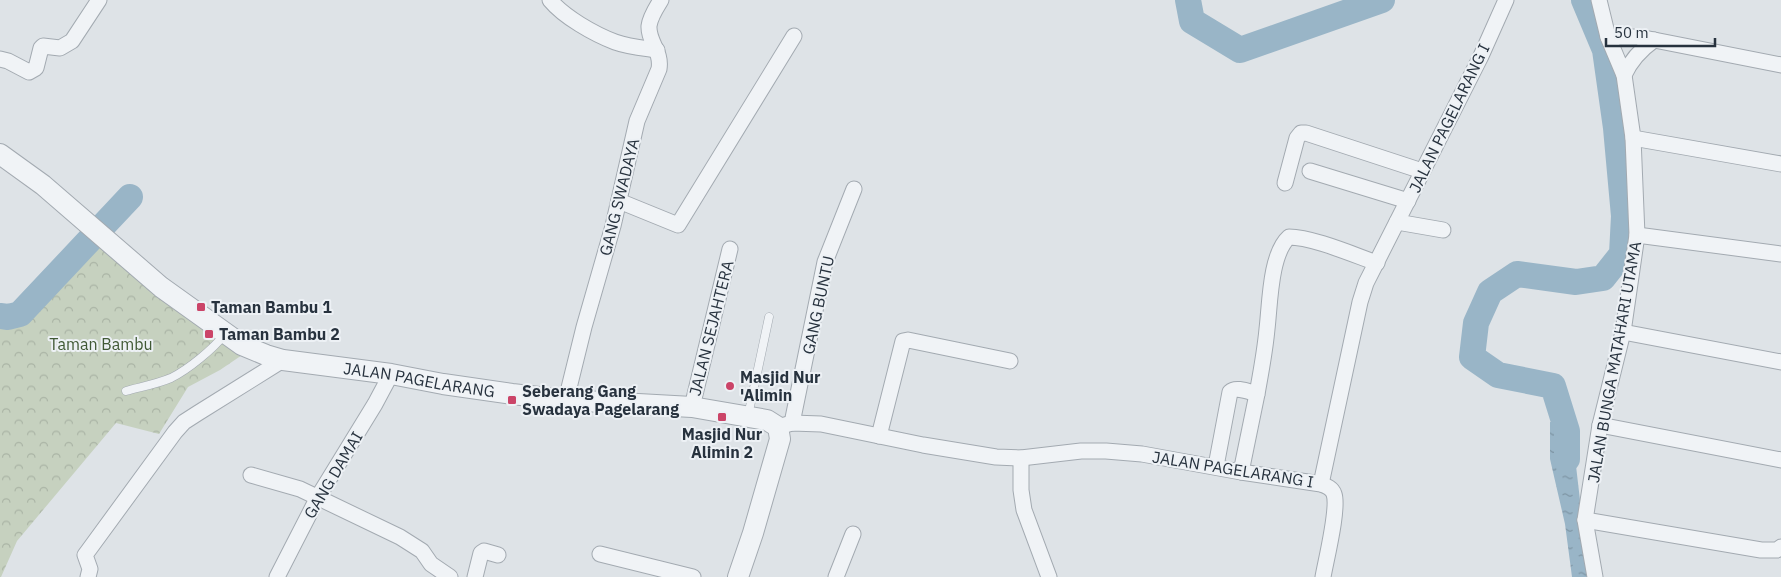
<svg xmlns="http://www.w3.org/2000/svg" width="1781" height="577" font-family="'IBM Plex Sans',sans-serif">
<defs>
<pattern id="forest-crowns" width="20" height="18" patternUnits="userSpaceOnUse" patternTransform="scale(1.25)"><rect width="20" height="18" fill="#c6d1bf"/><path d="M2 6a3 3 0 1 1 6 0M12 15a3 3 0 1 1 6 0" fill="none" stroke="#aab4a5"/></pattern>
<pattern id="water-ripples" width="26" height="14" patternUnits="userSpaceOnUse" patternTransform="scale(1.25)"><rect width="26" height="14" fill="#99b5c7"/><path d="M2 4q2-2 4 0t4 0M15 11q2-2 4 0t4 0" fill="none" stroke="#7d94a3"/></pattern>
</defs>
<rect width="100%" height="100%" fill="#dee3e7"/>
<path fill="url(#forest-crowns)" d="M92 233 248 351 220 370 188 387 159 434 116 423 17 541 1 577H0V326L10 327Z"/>
<path fill="url(#water-ripples)" d="M1550 422 1571 423 1589 577H1572L1565 524 1550 459Z"/>
<g fill="none" stroke-linecap="round" stroke-linejoin="round">
<g stroke="#99b5c7" stroke-width="26">
<path d="M1188 0 1192 21 1240 50 1382 0"/>
<path d="M0 316 8 317 20 314 130 197"/>
<path d="M1567 459V431L1553 386 1498 375 1472 357 1476 323 1490 292 1517 274 1576 282 1603 278 1622 254 1624 216 1616 128 1605 50 1584 0"/>
</g>
<defs>
<g id="service">
<path d="M126 391C140 387 157 384 171 378 189 369 213 349 225 334"/>
<path d="M748 416 769 317"/>
</g>
<g id="minor">
<path d="M550 0C564 17 594 34 615 42 629 47 643 48 657 50"/>
<path d="M1608 37H1639L1781 65"/>
<path d="M0 59 8 61 29 72 36 68 41 48 43 46 60 48 72 41 99 0"/>
<path d="M1624 75C1631 60 1640 50 1654 40"/>
<path d="M1633 138 1781 164"/>
<path d="M1310 171 1408 201"/>
<path d="M1285 183 1297 138 1301 133H1306L1422 171"/>
<path d="M619 201 678 225 794 36"/>
<path d="M1397 222 1443 230"/>
<path d="M1637 235 1781 254"/>
<path d="M1623 332 1781 362"/>
<path d="M566 400 584 327 613 226 637 121 659 69C662 51 648 42 649 26 650 17 656 8 661 0"/>
<path d="M692 407 730 249"/>
<path d="M792 423 825 262 854 189"/>
<path d="M1600 425 1781 460"/>
<path d="M778 427 792 423 821 424 923 445 996 457 1021 458 1081 451H1106L1142 454 1241 472 1321 484C1326 486 1332 488 1334 494 1339 508 1326 560 1323 577"/>
<path d="M879 436 903 341 908 340 1010 361"/>
<path d="M1021 458V490L1024 510 1049 577"/>
<path d="M1216 466 1230 392C1236 386 1249 392 1257 394 1261 372 1265 351 1267 329 1270 304 1270 254 1289 237 1312 237 1354 255 1377 263"/>
<path d="M1241 472 1257 394"/>
<path d="M251 475 300 489 400 537 422 551 431 564 450 577"/>
<path d="M1321 484 1360 302 1366 283 1481 56 1506 0"/>
<path d="M1585 520 1761 550H1777L1781 547"/>
<path d="M600 554 693 577"/>
<path d="M88 577 90 569 85 555 88 551 175 432 184 422 198 413 283 360"/>
<path d="M277 577 318 497 375 404 391 374"/>
<path d="M475 577 481 553 484 551 498 555"/>
<path d="M836 577 853 534"/>
<path d="M1595 577 1585 520 1600 425 1623 332 1637 235 1633 138 1624 75 1608 37 1599 0"/>
</g>
<g id="tertiary">
<path id="s1" d="M0 154 43 185 161 287 242 345 266 355 283 360 391 374 443 384 512 394 566 400 692 407 767 420 778 427 780 439 753 533 738 577"/>
</g>
</defs>
<use href="#service" stroke="#a3aab1" stroke-width="9"/>
<use href="#minor" stroke="#a3aab1" stroke-width="17"/>
<use href="#tertiary" stroke="#a3aab1" stroke-width="22"/>
<use href="#service" stroke="#f0f3f6" stroke-width="8"/>
<use href="#minor" stroke="#f0f3f6" stroke-width="15"/>
<use href="#tertiary" stroke="#f0f3f6" stroke-width="20"/>
</g>
<g fill="#cb4468" stroke="#edf1f5" stroke-width="2">
<rect x="196" y="302" width="10" height="10" rx="2.5"/>
<rect x="204" y="329" width="10" height="10" rx="2.5"/>
<circle cx="730" cy="386" r="5"/>
<rect x="507" y="395" width="10" height="10" rx="2.5"/>
<rect x="717" y="412" width="10" height="10" rx="2.5"/>
</g>
<g text-anchor="middle" stroke-width="4" stroke-linejoin="round" paint-order="stroke">
<g font-size="16" fill="#27323e" stroke="#edf1f5">
<text transform="translate(1449 118) rotate(-64)" y="6">JALAN PAGELARANG I</text>
<text transform="translate(619 197) rotate(-76)" y="6">GANG SWADAYA</text>
<text transform="translate(818 305) rotate(-78)" y="6">GANG BUNTU</text>
<text transform="translate(711 328) rotate(-76)" y="6">JALAN SEJAHTERA</text>
<text transform="translate(1614 362) rotate(-80)" y="6">JALAN BUNGA MATAHARI UTAMA</text>
<text dy="6" stroke="none"><textPath href="#s1" startOffset="490">JALAN PAGELARANG</textPath></text>
<text transform="translate(1233 469) rotate(9)" y="6">JALAN PAGELARANG I</text>
<text transform="translate(333 475) rotate(-59)" y="6">GANG DAMAI</text>
</g>
<g font-size="16" font-weight="bold" fill="#27323e" stroke="#edf1f5" text-anchor="start">
<text x="211" y="313">Taman Bambu 1</text>
<text x="219" y="340">Taman Bambu 2</text>
<text x="740" y="383">Masjid Nur<tspan x="740" dy="18">'Alimin</tspan></text>
<text x="522" y="397">Seberang Gang<tspan x="522" dy="18">Swadaya Pagelarang</tspan></text>
<text x="722" y="440" text-anchor="middle">Masjid Nur<tspan x="722" dy="18">Alimin 2</tspan></text>
</g>
<g font-size="16" fill="#405935" stroke="#edf1f5">
<text x="101" y="350">Taman Bambu</text>
</g>
</g>
<path d="M1606 38v8h109v-8" fill="none" stroke="#27323e" stroke-width="2.5"/>
<text x="1614" y="38" font-size="15" fill="#27323e" stroke="#edf1f5" stroke-width="4" paint-order="stroke">50 m</text>
</svg>
